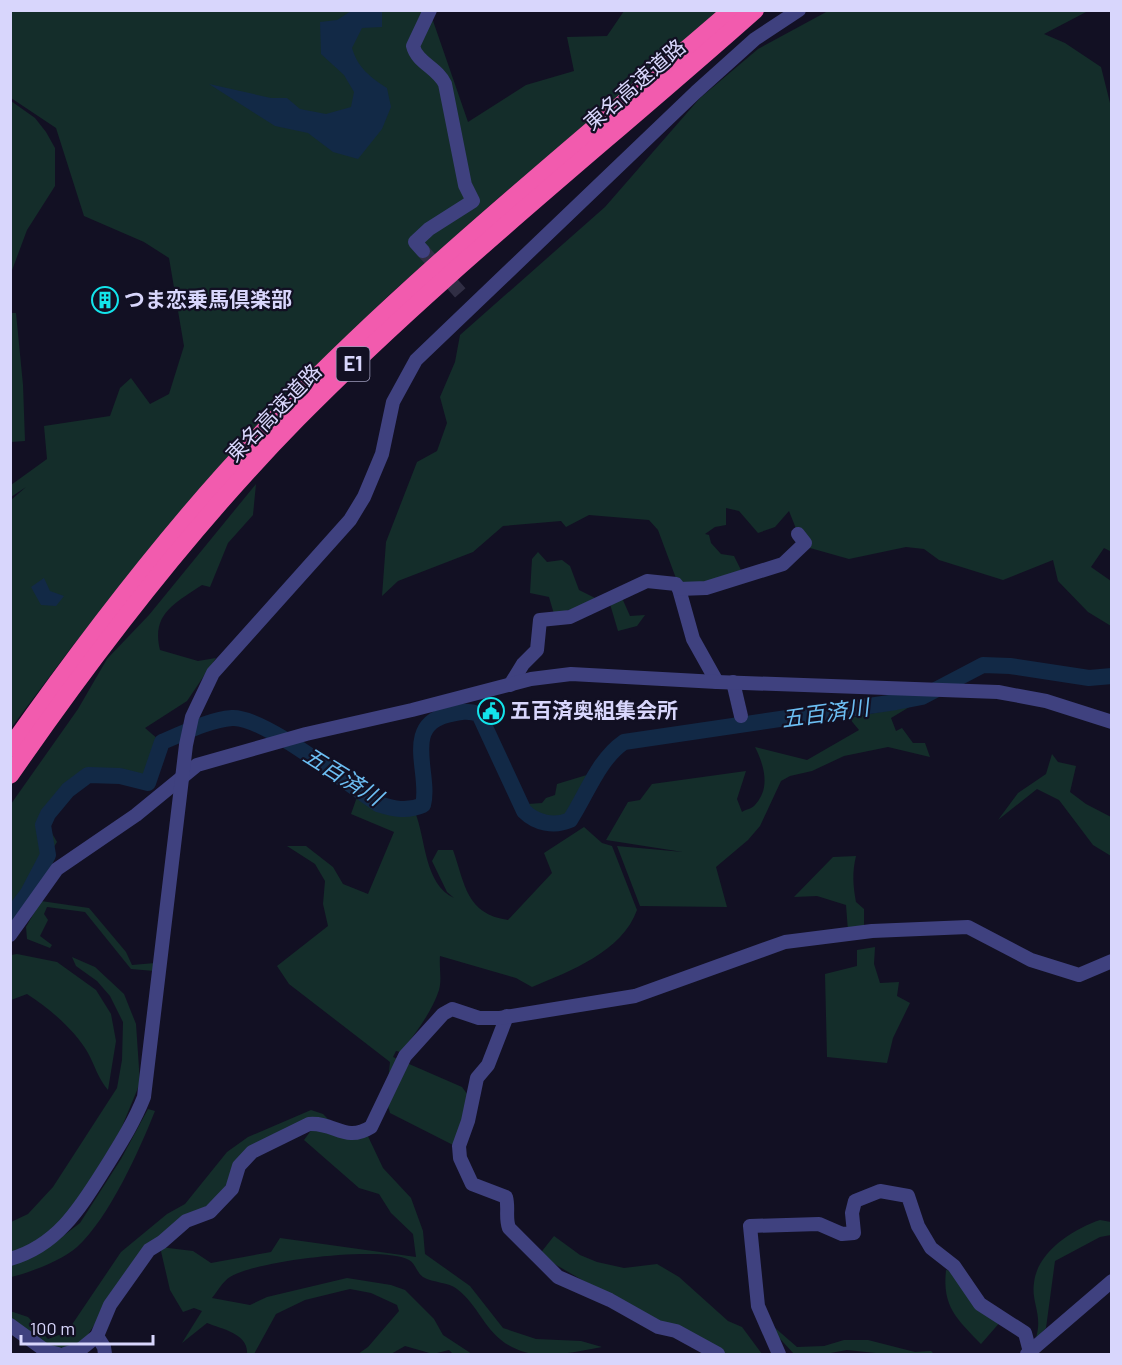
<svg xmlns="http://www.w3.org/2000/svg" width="1122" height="1365" font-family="Barlow,'Noto Sans JP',sans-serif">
<rect width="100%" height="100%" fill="#121023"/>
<g fill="#142d2a">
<path d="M10 11H424L431 15 468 122 526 85 574 71 567 37 607 36 624 11H719L495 201 388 296 276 408 74 644 11 728V500L26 487 11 497V485L47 459 44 426 110 416 120 388 131 378 150 404 169 394 184 346 169 258 144 242 84 216 56 128 11 98Z"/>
<path d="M828 11H1088L1044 34 1065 43 1101 67 1111 107 1112 552 1104 548 1091 567 1111 581V626L1088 612 1058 581 1053 560 1003 580 939 560 924 549 906 547 849 559 803 546 789 511 775 527 758 533 739 511 726 508V525L715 527 705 534 709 535 711 543 721 554 734 556 741 570 706 588 677 581 658 530 649 520 589 515 566 527 561 521 503 526 473 552 398 581 382 596 386 542 417 462 437 451 447 423 440 397 455 362 460 335 605 207 700 98 758 49Z"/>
<path d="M11 101 35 118 46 132 55 148V186L27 230 11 273Z"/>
<path d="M11 313H16L23 385 25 441 11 442Z"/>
<path d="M256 484 253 515 228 543 210 587 202 585C175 603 151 614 160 650L198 661 216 658 187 701 145 728 159 740 145 780C87 775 74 768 49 828L57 842 36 875 34 892 11 925V804L78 709 107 659 149 615Z"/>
<path d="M538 552 547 562 562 560 570 566 579 590 595 598 580 607 554 614 549 597 530 593 532 559Z"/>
<path d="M622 598 630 616 645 615 637 626 618 631 610 604Z"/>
<path d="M1003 660 1092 673 1111 671V680C1073 688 1031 669 992 668 974 667 957 682 939 684L973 665Z"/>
<path d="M911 706 891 718 896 731 902 728 913 743H925L930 757 888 747 844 756 812 771 790 776 781 781 760 826 748 840 716 867 727 907 640 906 617 846 683 852 606 840 628 802 640 800 652 784 746 771 737 799 742 812C746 809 752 809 755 805 771 788 764 765 755 747L807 760 859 730 849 718Z"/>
<path d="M1052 754 1058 762 1076 766 1070 792 1086 804 1111 817V856L1093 845 1059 800 1037 789 998 820 1018 793 1046 774Z"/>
<path d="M590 774C591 782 587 789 582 796 565 822 559 826 529 811L528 804 542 803 546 798 555 795 557 784Z"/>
<path d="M357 797 387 812H415C426 839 424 884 454 898L447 892 432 861 438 850H453C465 884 466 914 508 920L552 873 544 853 584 827 602 843 612 846 637 910C622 952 570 971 532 987L516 978 440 956C439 967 442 980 439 990 432 1012 415 1034 401 1052L396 1051 393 1057 462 1087 470 1098 457 1147 390 1113 386 1100 390 1062 289 984 277 966 328 926 323 904 325 881 315 864 287 846H306L333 867 343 884 368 894 394 832 351 814Z"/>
<path d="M856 856C852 872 853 886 856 902L864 909V929L848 931 846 905 817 896 794 897 833 857Z"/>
<path d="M41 901 89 908 126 952 132 965 155 963 154 971 131 969 85 912 47 907 44 914 48 920 40 936 52 945 50 948 27 939 26 927Z"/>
<path d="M875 947 874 964 880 983 899 982 897 996 910 1003 893 1038 887 1063 827 1057 825 974 857 966V950Z"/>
<path d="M17 954 57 962 96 990 111 1014 116 1041 108 1090C98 1078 95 1066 88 1053 75 1030 49 1008 27 994L11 1000V955Z"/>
<path d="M72 957 95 967 124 994 136 1024 140 1083 121 1129 74 1207 40 1240 11 1254V1222L28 1214 53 1187 117 1088 122 1060 123 1022 110 996 97 981 76 966Z"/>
<path d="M148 1109 155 1111C139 1151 109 1218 77 1247 63 1260 29 1273 11 1277V1264L54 1243 80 1223 121 1159Z"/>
<path d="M311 1110 323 1114 337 1128 317 1119 239 1160 220 1197 146 1247 89 1333 85 1343 54 1350 11 1321 10 1311 28 1317 48 1339 67 1332 121 1252 167 1214 185 1204 227 1152 248 1137Z"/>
<path d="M315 1125 365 1130 383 1168 411 1198 423 1231 425 1254 470 1286 503 1328 536 1339 581 1341 602 1347C577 1351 547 1360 521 1351 485 1338 482 1308 457 1289 449 1282 433 1283 423 1277 417 1273 415 1263 409 1260 383 1245 254 1261 230 1277 223 1281 217 1292 212 1298L250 1305 267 1297 347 1278 391 1285 405 1290 434 1319 443 1335 472 1354H453L449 1350 433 1354 405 1346 391 1354H358L368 1347 399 1311 397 1305 371 1293 350 1289 305 1300 276 1314 254 1354H247C249 1334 222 1329 207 1323L182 1343 202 1311 194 1308 183 1312 170 1290 160 1247 193 1251 211 1263 271 1252 280 1238 416 1257 413 1234 391 1213 379 1194 359 1188 304 1140Z"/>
<path d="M1100 1220 1111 1222V1235L1100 1237 1055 1261 1046 1328 1036 1338C1043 1314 1031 1303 1034 1283 1037 1252 1073 1229 1100 1220Z"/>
<path d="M554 1236 580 1255 597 1262 624 1268 657 1264 679 1277 728 1321 742 1327 762 1354H725L658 1324 539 1255Z"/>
<path d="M946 1270 952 1271 1001 1321 981 1344C957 1319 942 1307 946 1270Z"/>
<path d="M774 1327 797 1347 824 1346 844 1340H868L915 1352 931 1351 934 1354H885L847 1350 825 1354H794L772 1330Z"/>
</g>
<g fill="#122946">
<path d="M351 11H382V27L362 28 352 48C358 68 370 77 387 88L391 107 382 129 358 159 333 152 308 133 275 126 209 84 271 98H287L300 109 326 114 351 107 354 92 344 75 321 54 320 22 337 20Z"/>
<path d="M44 578 50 591 64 596 56 606 41 605 31 587Z"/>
</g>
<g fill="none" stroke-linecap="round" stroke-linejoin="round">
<path stroke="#122946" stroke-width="16" d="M10 917 28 893 48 855 43 825 48 814 68 790 88 775 120 776 148 783 162 742C184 733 208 720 232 718 264 716 347 784 378 804 394 809 407 812 423 805 431 775 402 726 447 715 460 712 467 710 479 714L524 811C536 823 554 827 570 820 587 794 598 760 624 742L896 702 922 697 983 665 1010 666 1089 678 1112 676"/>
<path stroke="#302e44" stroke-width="14" stroke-dasharray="14 7" stroke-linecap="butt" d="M423 251 464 297"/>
<g stroke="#3f417f" stroke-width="14">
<path d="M423 251 415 242 429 229 473 201 465 185 445 84C438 68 417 63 413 46L430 10"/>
<path d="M679 589 693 639 717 682"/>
<path d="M733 682 741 716"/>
<path d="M510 685 523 664 537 650 540 620 570 617 647 581 676 584 679 589 706 588 783 564 805 543 798 534"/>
<path d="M10 935 57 869 136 815 197 765 306 734 412 710 531 679 571 674 717 682 998 692 1046 701 1112 722"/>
<path d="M507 1016 488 1065 477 1078 468 1121 459 1146 460 1158 472 1184 506 1197C509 1208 505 1217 509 1228L558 1277 610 1300 658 1327 676 1331 718 1354"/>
<path d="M10 1259C60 1245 83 1203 109 1162 122 1141 135 1120 144 1097L186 745 192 717 213 673 350 520 364 497 382 454 393 402 416 360 696 92 755 39 799 10"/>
<path d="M10 1325 46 1351 58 1354"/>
<path d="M97 1336 104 1347 105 1354"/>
<path d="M65 1354 81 1349 97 1336 110 1305 149 1250 162 1242 186 1221 210 1212 232 1189 239 1166 252 1152 309 1124C335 1122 345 1143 371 1127L405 1056 443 1014 452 1009 479 1018H500L635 996 785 942 872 931 968 927 1031 960 1079 975 1112 961"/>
<path d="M779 1354 758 1306 750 1226 819 1224 842 1234 854 1233 852 1213 855 1201 880 1191 908 1196 918 1226 931 1248 954 1266 980 1304 1025 1333 1030 1352"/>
<path d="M1027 1354 1112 1281"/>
</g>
<g stroke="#f25bae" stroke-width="18">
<path d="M10 748C77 653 147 560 225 473 378 303 559 160 732 10"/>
<path d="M10 775C97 649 190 528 297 419 441 273 602 146 755 10"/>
</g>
</g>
<defs>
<symbol id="building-ring" viewBox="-11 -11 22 22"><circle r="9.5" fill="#121023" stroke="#13e4eb" stroke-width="1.5"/><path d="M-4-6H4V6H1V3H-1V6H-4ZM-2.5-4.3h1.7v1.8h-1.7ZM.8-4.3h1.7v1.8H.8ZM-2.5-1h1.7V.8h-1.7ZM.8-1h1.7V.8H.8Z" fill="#13e4eb"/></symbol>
<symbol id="civic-ring" viewBox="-11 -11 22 22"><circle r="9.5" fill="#121023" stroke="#13e4eb" stroke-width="1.5"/><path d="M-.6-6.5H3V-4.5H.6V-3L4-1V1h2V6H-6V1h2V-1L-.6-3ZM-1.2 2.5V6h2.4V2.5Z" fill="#13e4eb"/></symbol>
</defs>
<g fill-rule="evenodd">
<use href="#building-ring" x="90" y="285" width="30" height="30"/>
<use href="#civic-ring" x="476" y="696" width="30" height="30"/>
</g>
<g text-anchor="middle" stroke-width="4.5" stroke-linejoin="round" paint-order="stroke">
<rect fill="#121023" stroke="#9d9bbb" stroke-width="1.5" x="336.5" y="347" width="33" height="34" rx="4.5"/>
<g font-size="20" font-weight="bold" fill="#d8d6fc">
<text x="353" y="371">E1</text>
</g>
<g font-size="21" fill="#d8d6fc" stroke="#121023">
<text transform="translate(635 85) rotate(-41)" y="7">東名高速道路</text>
<text transform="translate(274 413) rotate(-46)" y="7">東名高速道路</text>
</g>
<g font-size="21" font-weight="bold" fill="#d8d6fc" stroke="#121023" text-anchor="start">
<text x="124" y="307">つま恋乗馬倶楽部</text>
<text x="510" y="718">五百済奥組集会所</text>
</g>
<g font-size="22" font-style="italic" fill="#6cbef3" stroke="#121023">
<text transform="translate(825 713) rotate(-8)" y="8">五百済川</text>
<text transform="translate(343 776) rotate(32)" y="8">五百済川</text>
</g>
</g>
<rect width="1122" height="1365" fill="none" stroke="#d8d6fc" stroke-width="24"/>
<path d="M21 1335v9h132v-9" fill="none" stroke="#d8d6fc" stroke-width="3"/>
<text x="30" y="1335" font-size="18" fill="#d8d6fc" stroke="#121023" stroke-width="4.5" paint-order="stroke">100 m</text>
</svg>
